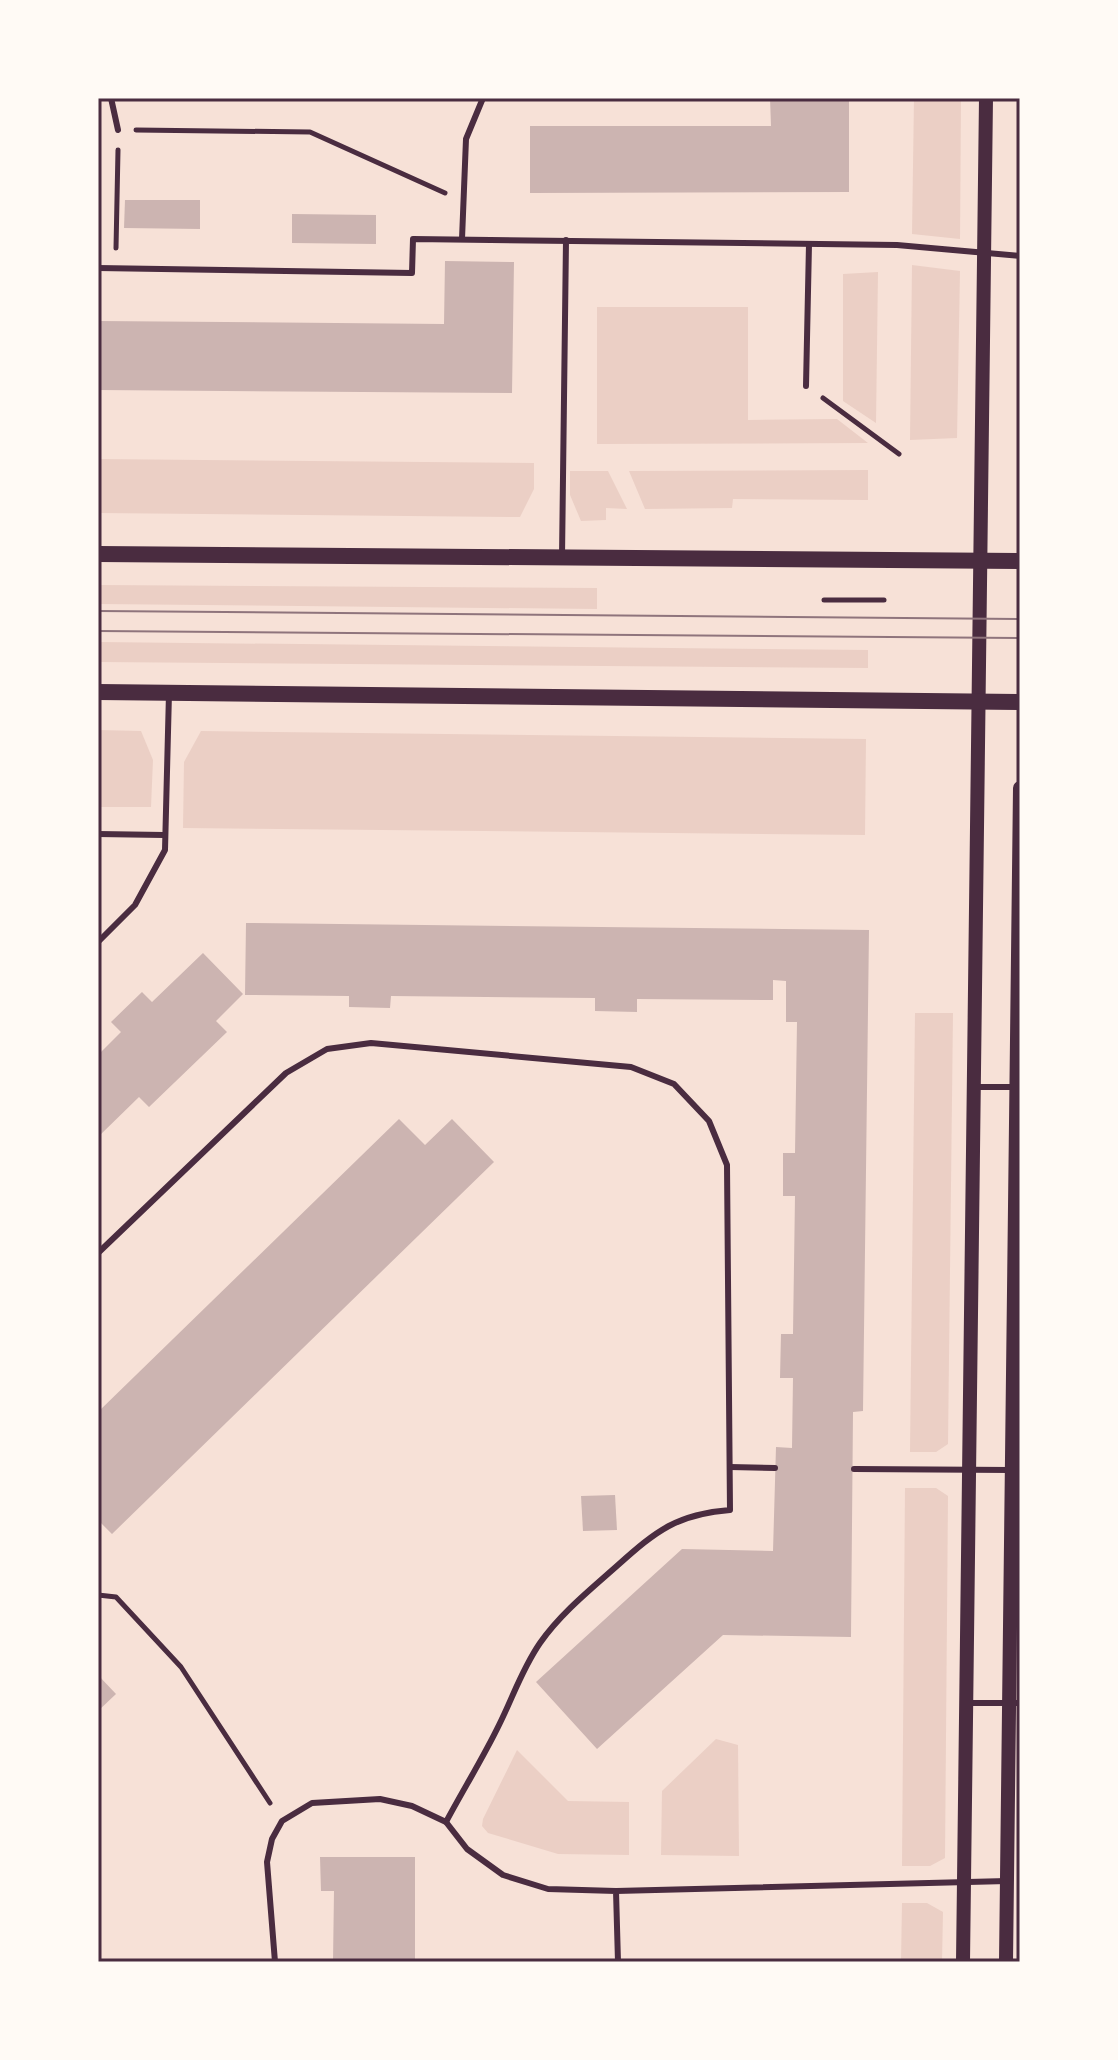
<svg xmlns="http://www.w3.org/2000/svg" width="1118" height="2060" font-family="Helvetica,sans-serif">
<rect width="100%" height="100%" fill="#f7e1d7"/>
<g fill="#ebcfc5">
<path d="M914 98H961L960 239 912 234Z"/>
<path d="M912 265 960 271 957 438 910 440Z"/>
<path d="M878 272 876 423 843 401V274Z"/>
<path d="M597 307H748V420L837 419 868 443 597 444Z"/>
<path d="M98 459 534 463V489L520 517 98 513Z"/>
<path d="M868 470V500L733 499 732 508 645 509 629 471Z"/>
<path d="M570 471H608L627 509 606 508V520L581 521 570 495Z"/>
<path d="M98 585 597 588V609L98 604Z"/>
<path d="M98 642 868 650V668L98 662Z"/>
<path d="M98 730 141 731 153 760 151 807H98Z"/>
<path d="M201 731 866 739 865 835 183 828 184 762Z"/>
<path d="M915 1013H953L948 1444 936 1452H910Z"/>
<path d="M905 1488H936L948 1496 945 1858 930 1866H902Z"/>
<path d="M716 1739 738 1745 739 1856 661 1855 662 1791Z"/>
<path d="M517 1750 568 1801 629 1802V1855L558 1854 488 1833 482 1826 483 1819Z"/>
<path d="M902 1903H927L943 1912 942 1962H901Z"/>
</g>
<g fill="#ccb4b1">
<path d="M770 98H849V192L530 193V126H771Z"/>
<path d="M125 200H200V229L124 228Z"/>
<path d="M292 214 376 215V244L292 243Z"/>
<path d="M445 261 514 262 512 393 98 390V321L444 324Z"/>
<path d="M246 923 869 930 863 1411 853 1412 851 1637 723 1635 597 1749 536 1682 682 1549 773 1551 776 1447 792 1448 793 1378H780L781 1334H793L795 1196H783V1153H795L797 1022H786V981L773 980V1000L637 999V1012L595 1011V998L391 996 390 1008 349 1007V996L245 995Z"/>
<path d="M203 953 243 994 216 1021 227 1032 149 1107 139 1097 98 1137V1055L121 1032 111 1022 142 992 152 1002Z"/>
<path d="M399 1119 425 1145 452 1119 494 1162 112 1534 98 1520V1412Z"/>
<path d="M615 1495 617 1530 583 1531 581 1496Z"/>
<path d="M98 1675 116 1694 98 1711Z"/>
<path d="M320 1857H415V1962H333L334 1891H321Z"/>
</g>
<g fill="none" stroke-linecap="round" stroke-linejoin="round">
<g stroke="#4a2c40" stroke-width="5">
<path d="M136 130 310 132 445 193"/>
<path d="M116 248 118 150"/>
<path d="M823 398 899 454"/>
<path d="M824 600H884"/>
<path d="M98 1595 116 1597 181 1667 270 1803"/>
</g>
<g stroke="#4a2c40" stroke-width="6">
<path d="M111 98 118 130"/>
<path d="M462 239 466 139 483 98"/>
<path d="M98 268 412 273 413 239 897 245 1020 256"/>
<path d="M806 386 809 244"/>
<path d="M562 557 566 240"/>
<path d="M98 834 164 835"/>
<path d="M98 942 135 905 165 850 169 693"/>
<path d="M976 1087H1016"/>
<path d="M98 1253 286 1073 327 1049 371 1043 631 1067 674 1084 709 1121 727 1165 730 1510C677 1514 656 1531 618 1565 591 1589 561 1613 540 1643 522 1669 513 1697 499 1725 483 1758 463 1790 446 1822"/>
<path d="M730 1467 775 1468"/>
<path d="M854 1469 1010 1470"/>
<path d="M968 1703H1020"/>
<path d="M616 1891 1007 1881"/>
<path d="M275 1962 267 1862 272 1839 282 1821 312 1803 380 1799 412 1806 446 1822 467 1849 503 1875 548 1889 616 1891 618 1962"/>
</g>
<g stroke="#4a2c40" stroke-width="14">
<path d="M963 1962 986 98"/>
<path d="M1006 1962 1020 788"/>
</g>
<g stroke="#4a2c40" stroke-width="16">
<path d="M98 554 1020 561"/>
<path d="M98 692 1020 702"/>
</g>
<g stroke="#8f747c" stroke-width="2">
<path d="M98 611 1020 619"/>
<path d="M98 631 1020 638"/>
</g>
</g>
<rect width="1118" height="2060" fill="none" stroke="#fffaf5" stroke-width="200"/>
<rect x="100" y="100" width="918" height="1860" fill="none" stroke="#4a2c40" stroke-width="3"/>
</svg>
